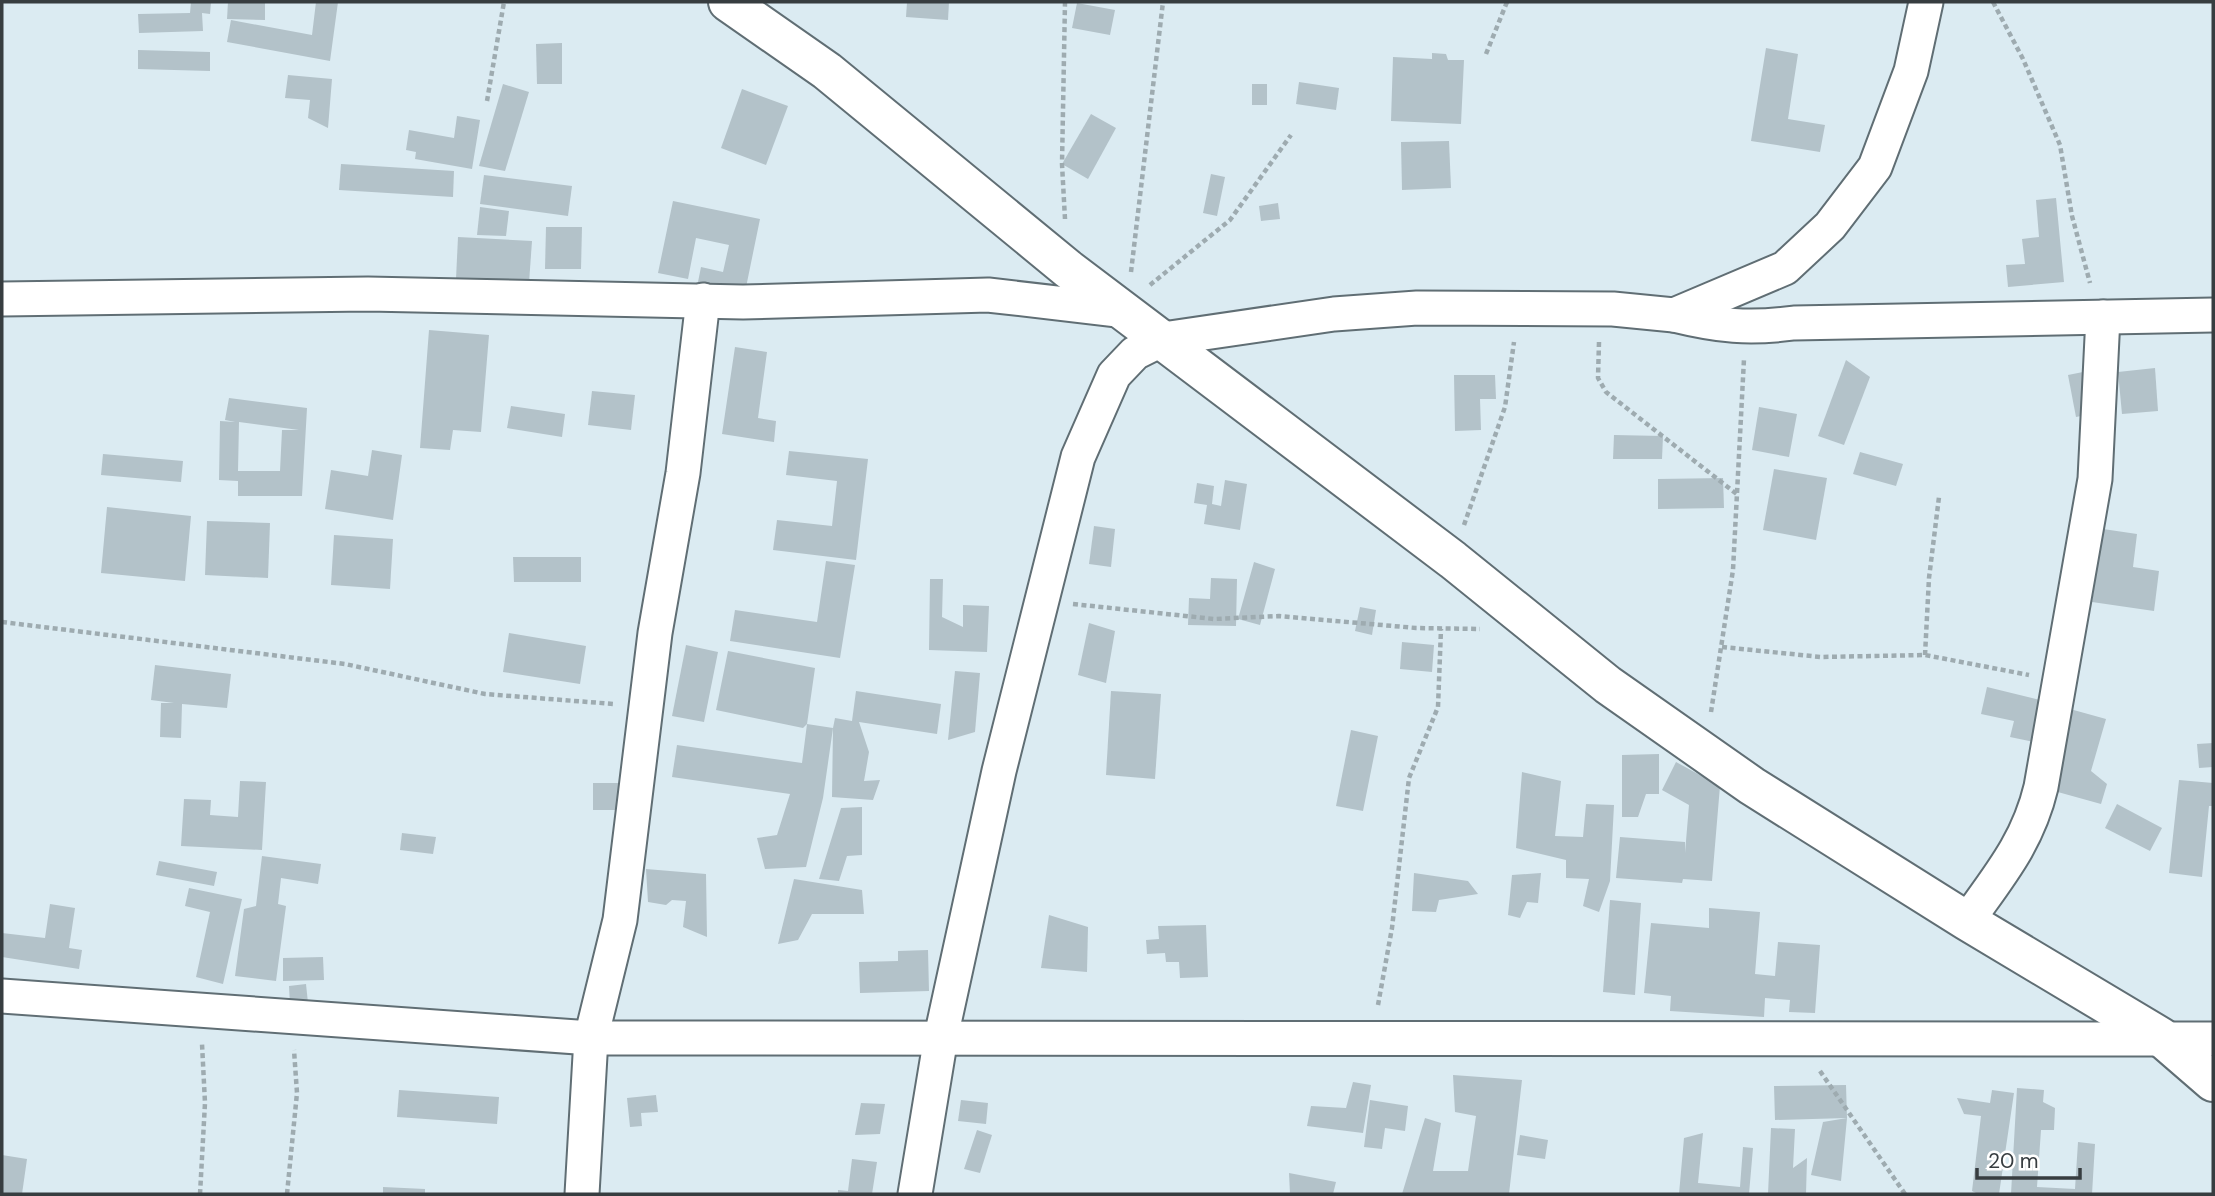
<svg xmlns="http://www.w3.org/2000/svg" width="2215" height="1196" font-family="'DM Sans',sans-serif">
<rect width="100%" height="100%" fill="#dbebf2"/>
<g fill="#b3c2c9" fill-rule="evenodd">
<path d="M191 2H211L210 14 202 13 203 31 139 33 138 14 190 13Z"/>
<path d="M228 2H265V20L227 19Z"/>
<path d="M316 2H338L330 61 227 42 231 20 312 35Z"/>
<path d="M907 2H949L948 20 906 17Z"/>
<path d="M1077 3 1115 10 1110 35 1072 28Z"/>
<path d="M562 43V84H537L536 44Z"/>
<path d="M1766 48 1798 54 1788 119 1825 125 1820 152 1751 141Z"/>
<path d="M138 50 210 52V71L138 69Z"/>
<path d="M1432 53 1446 54 1448 60H1464L1461 124 1391 121 1393 57 1432 59Z"/>
<path d="M288 75 332 79 328 128 308 118 310 100 285 98Z"/>
<path d="M1299 82 1339 88 1336 110 1296 104Z"/>
<path d="M503 84 529 92 505 171 479 166Z"/>
<rect x="1252" y="84" width="15" height="21"/>
<path d="M742 89 788 106 766 165 721 148Z"/>
<path d="M1091 114 1116 128 1088 179 1062 164Z"/>
<path d="M457 116 480 120 472 169 415 159 416 152 406 150 409 130 454 138Z"/>
<path d="M1449 141 1451 188 1402 190 1401 142Z"/>
<path d="M341 164 454 171 453 197 339 190Z"/>
<path d="M1211 174 1225 177 1217 216 1203 213Z"/>
<path d="M484 175 572 186 568 216 480 204Z"/>
<path d="M2056 198 2064 282 2008 287 2006 265 2025 264 2022 239 2039 237 2036 200Z"/>
<path d="M673 201 760 219 743 302 696 292 701 267 723 272 729 245 696 238 688 279 658 273Z"/>
<path d="M1278 203 1280 219 1261 221 1259 206Z"/>
<path d="M480 207 509 211 506 236 477 235Z"/>
<path d="M546 227H582L581 269H545Z"/>
<path d="M458 237 532 241 529 283 456 279Z"/>
<path d="M429 330 489 335 481 432 453 430 450 450 420 448Z"/>
<path d="M735 347 767 352 758 418 776 421 774 442 722 434Z"/>
<path d="M1846 360 1870 377 1844 445 1818 436Z"/>
<path d="M2155 368 2158 411 2122 414 2118 372Z"/>
<path d="M2083 372 2091 414 2076 417 2068 375Z"/>
<path d="M1454 375H1495L1496 399H1480L1481 430 1455 431Z"/>
<path d="M592 391 635 395 631 430 588 425Z"/>
<path d="M229 398 307 408 302 496H238V481L219 480 220 421 235 422 225 420ZM239 422 299 430H282L280 471H238Z"/>
<path d="M511 406 565 414 562 437 507 428Z"/>
<path d="M1759 407 1797 414 1789 457 1752 450Z"/>
<path d="M1614 435 1663 436 1662 459H1613Z"/>
<path d="M372 450 402 455 393 520 325 509 331 470 368 476Z"/>
<path d="M789 451 868 459 856 560 773 550 777 520 832 526 837 481 786 475Z"/>
<path d="M1860 452 1903 464 1896 486 1853 474Z"/>
<path d="M103 454 183 461 181 482 101 475Z"/>
<path d="M1774 469 1827 478 1816 540 1763 530Z"/>
<path d="M1723 478 1724 508 1658 509V479Z"/>
<path d="M1225 480 1247 484 1240 530 1204 524 1207 505 1194 503 1197 483 1214 486 1212 504 1221 506Z"/>
<path d="M107 507 191 516 185 581 101 573Z"/>
<path d="M207 521 270 523 268 578 205 575Z"/>
<path d="M1094 526 1115 529 1111 567 1089 564Z"/>
<path d="M2103 529 2137 534 2133 567 2159 571 2154 611 2092 602Z"/>
<path d="M334 535 393 539 390 589 331 585Z"/>
<path d="M513 557H581V582H514Z"/>
<path d="M826 561 855 565 840 658 730 641 735 610 817 622Z"/>
<path d="M1254 562 1275 569 1260 625 1238 619Z"/>
<path d="M1211 578 1237 579 1236 626 1188 625 1189 598 1210 599Z"/>
<path d="M930 579H943L942 617 963 627V605L989 606 987 652 929 650Z"/>
<path d="M1360 607 1376 610 1372 635 1355 631Z"/>
<path d="M1089 623 1115 631 1106 683 1078 675Z"/>
<path d="M509 633 586 646 580 684 503 672Z"/>
<path d="M1402 642 1434 645 1432 672 1400 669Z"/>
<path d="M686 645 718 652 704 722 672 716Z"/>
<path d="M728 651 815 668 807 724 833 728 823 798 806 867 765 869 757 838 777 835 790 794 672 777 677 745 802 763 807 724 803 728 716 710Z"/>
<path d="M155 665 231 674 227 708 182 704 181 738 160 737 161 703H174L151 700Z"/>
<path d="M955 671 980 673 975 732 948 740Z"/>
<path d="M1987 687 2048 702 2039 743 2010 737 2014 721 1981 714Z"/>
<path d="M856 691 941 704 937 734 859 722 869 752 864 781 880 780 873 800 832 797 833 728 835 718 852 721Z"/>
<path d="M1111 691 1161 694 1155 779 1106 775Z"/>
<path d="M2070 709 2106 719 2091 771 2107 784 2101 804 2047 789Z"/>
<path d="M1351 730 1378 736 1363 811 1336 806Z"/>
<path d="M2213 743V767L2199 768 2197 744Z"/>
<path d="M1659 754V794H1646L1638 817H1622V755Z"/>
<path d="M1676 762 1720 786 1712 881 1683 879 1682 883 1616 878 1620 837 1685 842V853L1689 805 1662 790Z"/>
<path d="M1522 772 1561 781 1555 836 1583 837 1586 804 1614 805 1610 881 1599 912 1583 906 1589 879 1566 878V860L1516 848Z"/>
<path d="M2179 780 2213 783V806H2209L2202 877 2169 873Z"/>
<path d="M240 781 266 782 262 850 181 846 184 799 211 800 210 815 238 817Z"/>
<rect x="593" y="783" width="25" height="27"/>
<path d="M2117 804 2162 828 2150 851 2105 828Z"/>
<path d="M862 807V855L847 856 839 881 819 879 841 808Z"/>
<path d="M402 833 436 837 433 854 400 850Z"/>
<path d="M262 856 321 864 318 884 281 878 278 904 286 906 276 981 235 976 244 909 256 906Z"/>
<path d="M159 861 217 872 214 886 156 875Z"/>
<path d="M646 869 706 874 707 937 683 927 686 901 672 900 666 905 648 902Z"/>
<path d="M1414 873 1468 881 1478 894 1439 900 1436 912 1412 911Z"/>
<path d="M1541 873 1538 903 1527 902 1520 918 1508 915 1512 875Z"/>
<path d="M794 879 862 890 864 914H812L798 940 778 944Z"/>
<path d="M189 888 242 899 223 984 196 977 210 912 185 906Z"/>
<path d="M1610 900 1641 903 1635 995 1603 992Z"/>
<path d="M50 904 75 908 69 948 82 950 79 969 2 957V933L45 938Z"/>
<path d="M1709 908 1760 912 1755 974 1775 976 1778 942 1820 945 1815 1013 1789 1012 1790 1000 1765 998 1764 1017 1670 1011 1671 996 1644 993 1651 923 1709 928Z"/>
<path d="M1049 915 1088 927 1087 972 1041 968Z"/>
<path d="M1206 925 1208 977 1180 978 1179 962H1166L1165 953 1147 954 1146 940 1159 939 1158 926Z"/>
<path d="M928 950 929 991 860 993 859 962 898 961V951Z"/>
<path d="M323 957 324 980 283 981V958Z"/>
<path d="M306 984 308 1003 290 1005 289 986Z"/>
<path d="M1453 1075 1522 1080 1509 1194H1402L1425 1118 1441 1123 1433 1171H1468L1476 1116 1455 1112Z"/>
<path d="M1353 1082 1371 1085 1363 1133 1307 1126 1311 1106 1346 1108Z"/>
<path d="M1846 1085 1847 1118 1841 1181 1811 1175 1823 1122 1847 1118 1775 1120 1774 1086Z"/>
<path d="M2017 1088 2044 1090 2043 1102 2055 1108 2054 1130H2041L2037 1187 2075 1189 2078 1142 2095 1144 2092 1194H2011Z"/>
<path d="M399 1090 499 1097 497 1124 397 1117Z"/>
<path d="M1992 1090 2014 1093 1999 1194H1978L1972 1191 1981 1116 1964 1114 1957 1098 1990 1103Z"/>
<path d="M656 1095 658 1112 641 1113 642 1126 630 1127 627 1098Z"/>
<path d="M961 1100 988 1103 986 1124 958 1121Z"/>
<path d="M1370 1100 1408 1106 1405 1131 1385 1128 1382 1149 1364 1147Z"/>
<path d="M861 1103 885 1104 880 1134 855 1135Z"/>
<path d="M1771 1128 1795 1129 1793 1168 1807 1158 1806 1194H1768Z"/>
<path d="M977 1130 992 1135 980 1173 964 1169Z"/>
<path d="M1703 1133 1698 1183 1740 1187 1743 1147 1753 1148 1749 1194H1679L1684 1138Z"/>
<path d="M1520 1135 1548 1140 1545 1159 1517 1155Z"/>
<path d="M2 1155 27 1159 22 1194 2 1193Z"/>
<path d="M852 1159 877 1162 872 1194H838V1190L848 1191Z"/>
<path d="M1289 1173 1336 1182 1333 1194H1290Z"/>
<path d="M383 1187 425 1189V1194H383Z"/>
</g>
<g fill="none" stroke-linecap="round" stroke-linejoin="round">
<defs>
<g id="minor">
<path d="M2 299 368 294 743 302 988 295 1126 311"/>
<path d="M1674 315C1719 326 1748 329 1794 323L2213 315"/>
<path d="M1967 921C1999 876 2028 842 2041 787L2095 479 2103 317"/>
<path d="M2 996 591 1038 2213 1039"/>
<path d="M582 1194 591 1038 620 920 655 633 683 473 703 300"/>
<path d="M915 1194 941 1037 999 771 1078 457 1114 375 1135 353 1163 339 1334 314 1417 308 1613 309 1674 315 1785 268 1830 226 1875 167 1911 71 1926 2"/>
</g>
<path id="tertiary" d="M728 2 827 71 1068 269 1453 560 1608 685 1752 786 1967 921 2161 1037 2213 1082"/>
</defs>
<use href="#minor" stroke="#606e74" stroke-width="37"/>
<use href="#tertiary" stroke="#606e74" stroke-width="42"/>
<g stroke="#9eabb0" stroke-width="4.5" stroke-dasharray="5 3.5" stroke-linecap="butt">
<path d="M1993 2 2023 59 2060 145 2072 216 2090 283"/>
<path d="M1486 54 1507 2"/>
<path d="M487 101 504 2"/>
<path d="M1065 219 1062 164 1065 2"/>
<path d="M1131 272 1163 2"/>
<path d="M1150 285 1230 220 1291 135"/>
<path d="M1599 342 1598 378 1606 392 1738 495"/>
<path d="M1464 525 1505 407 1514 342"/>
<path d="M1073 604 1214 619 1279 616 1416 628 1480 629"/>
<path d="M2 622 345 664 485 694 614 704"/>
<path d="M1722 647 1821 657 1925 655 2029 675"/>
<path d="M1925 655 1929 578 1939 497"/>
<path d="M1711 712 1733 570 1744 359"/>
<path d="M1378 1005 1392 928 1409 778 1438 707 1441 629"/>
<path d="M1820 1071 1905 1194"/>
<path d="M200 1194 205 1103 202 1044"/>
<path d="M287 1194 297 1093 294 1050"/>
</g>
<use href="#minor" stroke="#fff" stroke-width="33"/>
<use href="#tertiary" stroke="#fff" stroke-width="38"/>
</g>
<rect width="2215" height="1196" fill="none" stroke="#373d40" stroke-width="7"/>
<path d="M1977 1168v10h103v-10" fill="none" stroke="#373d40" stroke-width="3.5"/>
<text x="1988" y="1168" font-size="21" fill="#373d40" stroke="#ffffff" stroke-width="5" paint-order="stroke">20 m</text>
</svg>
